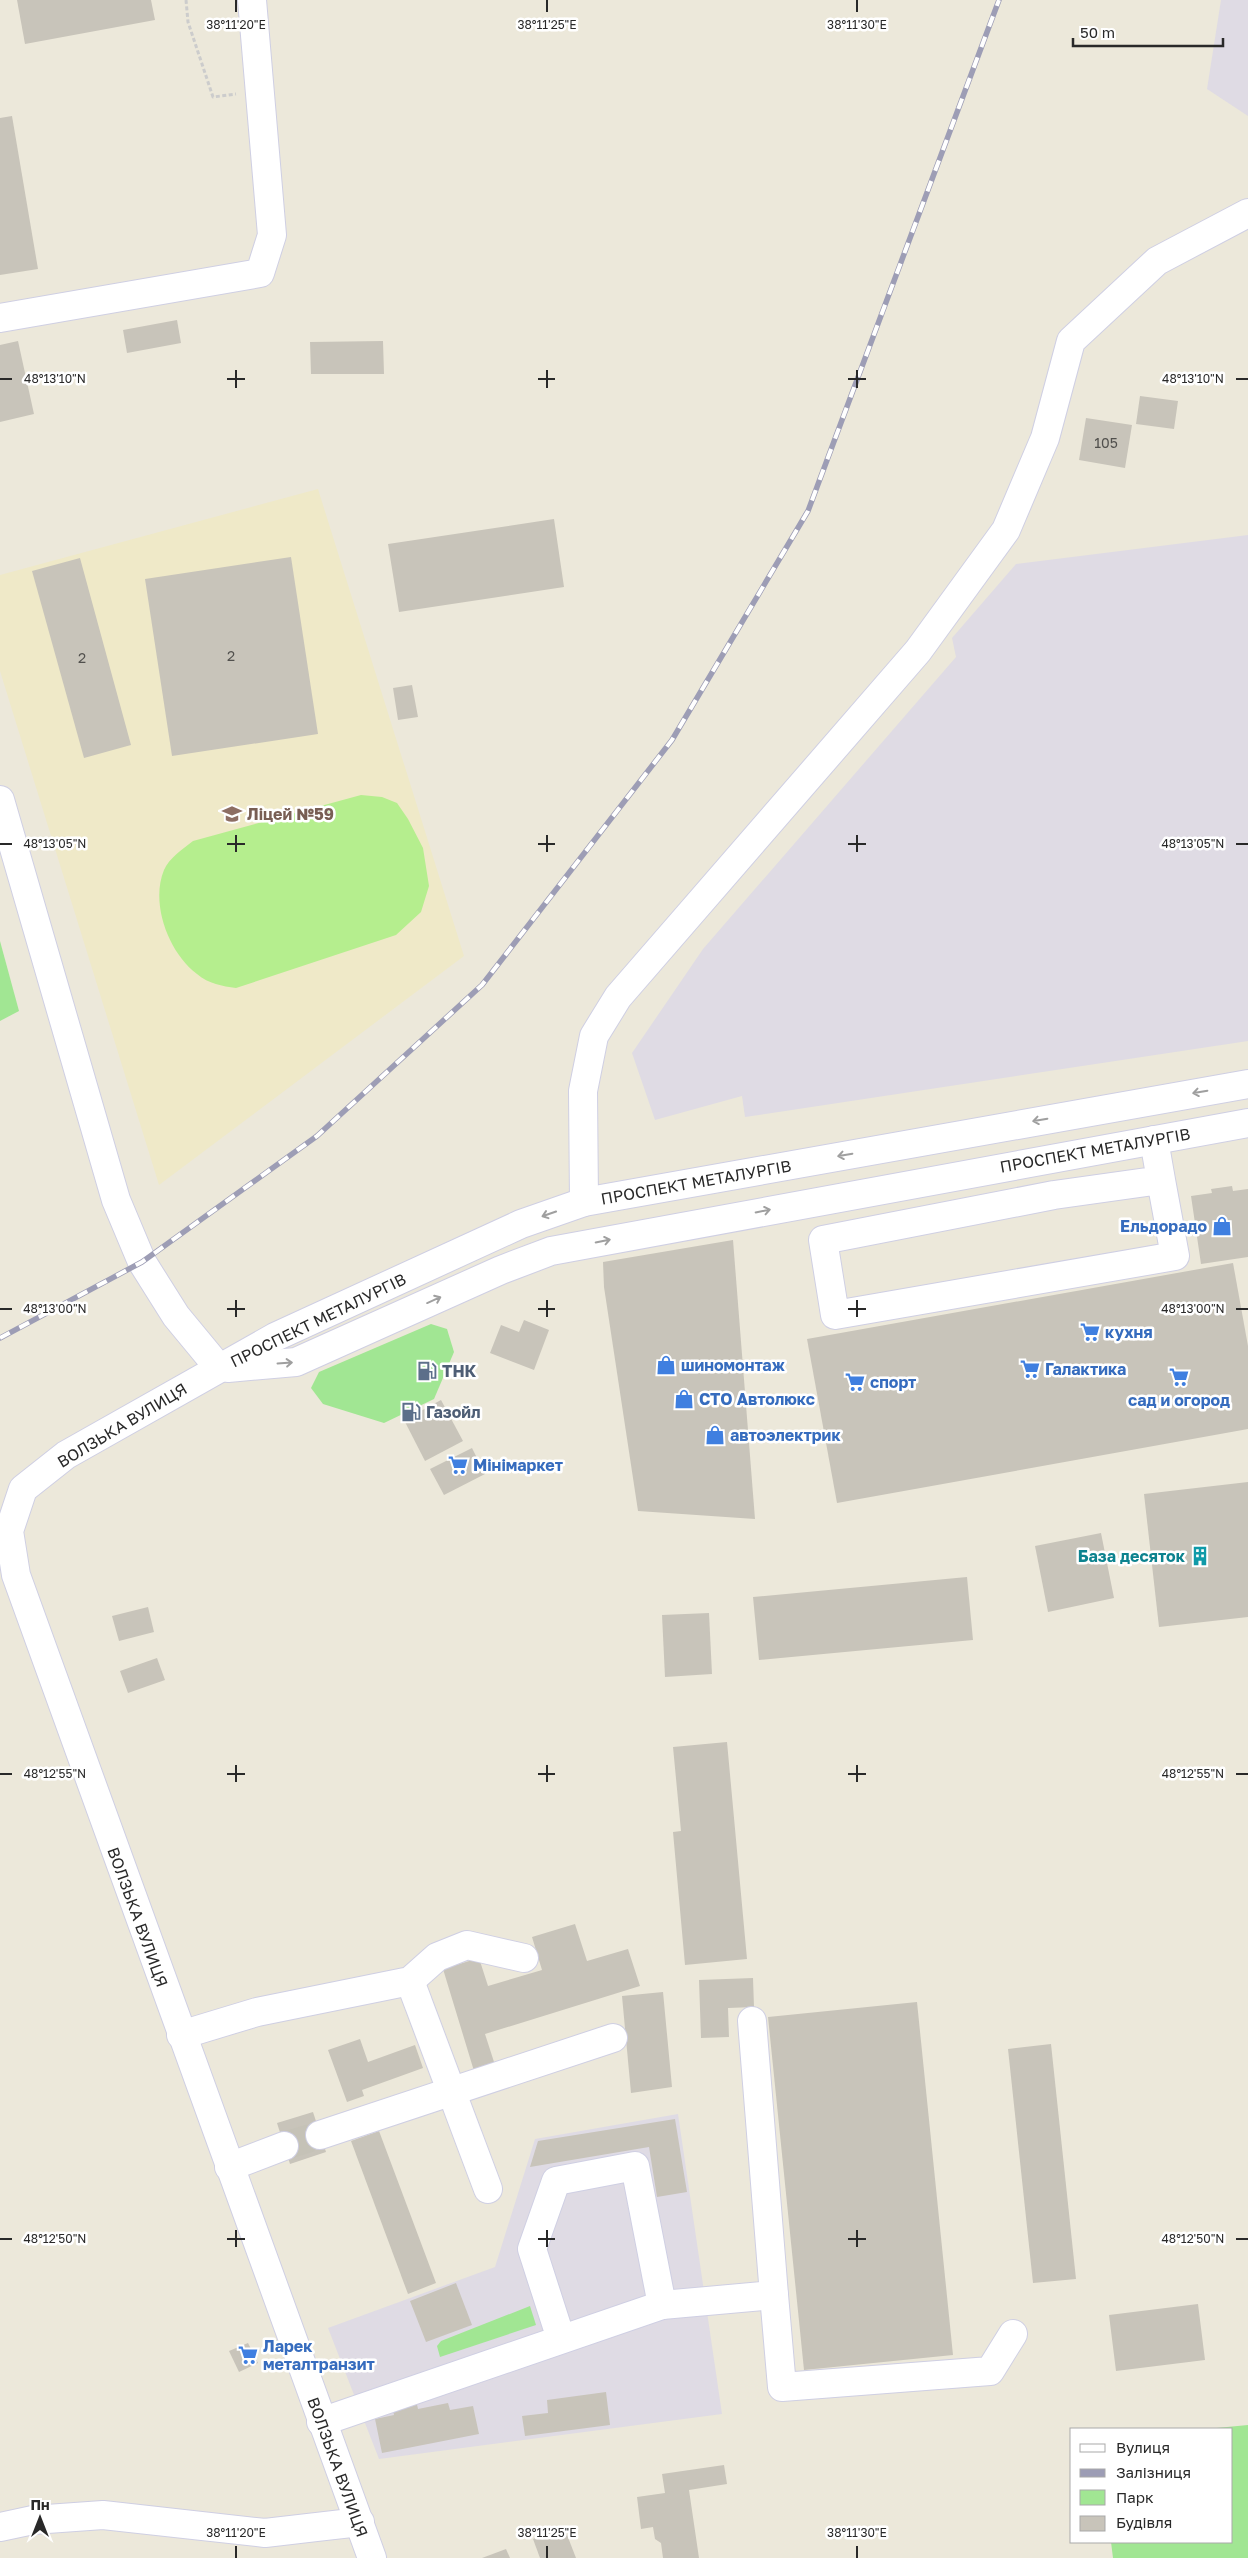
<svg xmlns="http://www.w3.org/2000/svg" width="1248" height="2558" font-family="'Golos Text',sans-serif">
<rect width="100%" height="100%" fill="#ece8da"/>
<g fill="#dfdbe4">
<path d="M1221 0H1248V116L1207 89Z"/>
<path d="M1248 535V1041L745 1117 742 1096 655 1120 632 1053 703 949 956 657 952 638 1016 564Z"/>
<path d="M678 2114 722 2414 379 2459 328 2328 495 2267 535 2139Z"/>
</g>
<path fill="#efe9c8" d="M318 489 464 956 159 1185 0 671V575Z"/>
<g fill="#a1e693">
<path d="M0 941 19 1011 0 1021Z"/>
<path d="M431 1324 447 1329 454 1352 434 1399 384 1423 323 1404 311 1388 319 1372Z"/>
<path d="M530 2306 536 2325 440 2357 437 2346 441 2341Z"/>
<path d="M1248 2425V2558H1113L1111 2542H1232V2429H1206Z"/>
</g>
<path fill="#b5ee8e" d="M361 795 382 797 397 803 408 819 423 848 429 886 421 912 396 935 236 988C222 986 209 984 197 974 169 953 150 904 164 870 169 858 183 849 193 841Z"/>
<g fill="#c8c4ba">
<path d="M17 0H151L155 20 25 44Z"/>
<path d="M12 116 38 269 0 275V118Z"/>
<path d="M177 320 181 343 127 353 123 330Z"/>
<path d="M18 341 34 414 0 422V345Z"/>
<path d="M383 341 384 374H311L310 342Z"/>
<path d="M1140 396 1178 401 1174 429 1136 424Z"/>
<path d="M1086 418 1132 425 1125 468 1079 460Z"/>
<path d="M554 519 564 587 399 612 388 544Z"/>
<path d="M291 557 318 734 172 756 145 579Z"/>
<path d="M80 558 131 745 84 758 32 571Z"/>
<path d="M412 685 418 717 398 720 393 688Z"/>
<path d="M1232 1186 1233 1191 1248 1189V1257L1201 1264 1191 1196 1212 1193 1211 1189Z"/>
<path d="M733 1240 755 1519 638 1511 604 1287 603 1262Z"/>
<path d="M1233 1263 1248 1346V1429L837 1503 807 1339Z"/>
<path d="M524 1320 549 1330 534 1370 490 1353 501 1325 519 1332Z"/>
<path d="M441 1400 463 1441 425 1461 404 1420Z"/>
<path d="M472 1448 485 1474 444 1495 430 1469Z"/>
<path d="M1248 1482V1617L1159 1627 1144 1494Z"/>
<path d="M1101 1533 1114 1598 1048 1612 1035 1546Z"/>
<path d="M967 1577 973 1640 759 1660 753 1597Z"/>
<path d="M148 1607 154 1632 119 1641 112 1616Z"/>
<path d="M709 1613 712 1674 665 1677 662 1615Z"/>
<path d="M157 1658 165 1680 128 1693 120 1671Z"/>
<path d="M727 1742 747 1959 685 1965 673 1832 681 1831 673 1747Z"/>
<path d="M575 1924 587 1961 628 1949 640 1986 485 2034 495 2065 474 2071 443 1969 479 1958 488 1986 542 1970 532 1937Z"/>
<path d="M753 1978 754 2007 728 2008 729 2037 701 2038 699 1980Z"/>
<path d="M663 1992 672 2087 631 2093 622 1996Z"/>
<path d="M917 2002 953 2355 804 2370 768 2017Z"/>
<path d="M360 2039 368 2062 415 2045 423 2068 362 2090 364 2096 347 2102 328 2050Z"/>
<path d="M1051 2044 1076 2279 1033 2283 1008 2049Z"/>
<path d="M313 2112 326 2152 290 2164 277 2123Z"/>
<path d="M675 2119 687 2192 657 2197 649 2147 530 2167 538 2141Z"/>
<path d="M379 2131 436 2283 408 2294 351 2141Z"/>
<path d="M456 2283 472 2325 426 2342 410 2301Z"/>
<path d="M1198 2304 1205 2360 1116 2371 1109 2315Z"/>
<path d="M248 2343 258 2363 239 2372 229 2351Z"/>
<path d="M606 2392 610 2425 525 2436 522 2416 548 2413 547 2400Z"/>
<path d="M416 2400 418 2409 448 2403 450 2410 473 2406 479 2434 382 2453 375 2419 394 2415 392 2405Z"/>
<path d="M724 2465 727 2484 689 2490 699 2558H663L661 2543 655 2539 653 2527 641 2529 637 2497 665 2493 662 2474Z"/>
<path d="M564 2527 576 2558H540L533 2539Z"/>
<path d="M506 2549 510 2558H482Z"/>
</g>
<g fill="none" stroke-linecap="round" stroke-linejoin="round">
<path stroke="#c5c2b7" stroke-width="28" stroke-dasharray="28 14" stroke-linecap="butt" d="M284 2146 320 2135"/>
<defs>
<g id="minor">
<path d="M0 318 260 273 272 235 252 0"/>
<path d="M0 800 116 1200 142 1262 176 1316 219 1368"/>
<path d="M1154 1140 1161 1180 1054 1195 823 1240 835 1315 1175 1256 1161 1180"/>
<path d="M584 1202 583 1091 594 1036 618 997 918 651 1006 530 1045 438 1071 341 1157 261 1248 213"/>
<path d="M228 1368 296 1362 501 1270 551 1251 1248 1123"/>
<path d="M410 1981 488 2189"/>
<path d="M181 2035 257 2012 410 1981 437 1957 467 1945 524 1958"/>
<path d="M320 2135 613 2038"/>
<path d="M229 2167 284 2146"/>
<path d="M774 2295 782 2387 990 2371 1013 2334"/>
<path d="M662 2305 774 2295 752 2021"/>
<path d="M321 2422 662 2305 635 2166 556 2181 532 2249 561 2339"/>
<path d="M0 2527 33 2520 103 2515 265 2533 360 2522"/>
<path d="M372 2558 16 1575 9 1531 23 1489 66 1455 275 1337 521 1224 584 1202 1248 1084"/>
</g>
</defs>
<use href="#minor" stroke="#cfcfe3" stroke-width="30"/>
<path stroke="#ccc" stroke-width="3" stroke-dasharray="4 2.5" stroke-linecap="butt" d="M186 0 188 22 213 97 236 94"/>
<use href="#minor" stroke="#fff" stroke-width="28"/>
<defs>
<path id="rail" d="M0 1338 142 1262 317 1136 482 985 672 740 808 511 999 0"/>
</defs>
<use href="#rail" stroke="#9d9db5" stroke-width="5.5"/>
<use href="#rail" stroke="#fff" stroke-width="4" stroke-dasharray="11" stroke-linecap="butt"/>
</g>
<defs><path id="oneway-shaft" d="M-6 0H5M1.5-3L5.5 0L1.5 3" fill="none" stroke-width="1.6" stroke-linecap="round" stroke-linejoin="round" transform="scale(1.25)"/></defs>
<g stroke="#9f9f9f">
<use href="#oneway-shaft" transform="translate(1200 1092) rotate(170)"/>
<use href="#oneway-shaft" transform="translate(1040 1120) rotate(170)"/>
<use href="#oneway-shaft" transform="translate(845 1155) rotate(170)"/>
<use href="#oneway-shaft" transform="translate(763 1211) rotate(-11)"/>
<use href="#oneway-shaft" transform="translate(549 1214) rotate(161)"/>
<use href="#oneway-shaft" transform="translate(603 1241) rotate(-11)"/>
<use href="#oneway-shaft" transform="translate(434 1300) rotate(-24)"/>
<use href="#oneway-shaft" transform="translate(285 1363) rotate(-4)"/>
</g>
<path fill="none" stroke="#292929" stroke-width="2" d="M236 0V12M547 0V12M857 0V12M236 370V388M547 370V388M857 370V388M0 379H12M227 379H245M538 379H555M848 379H866M1236 379H1248M236 835V852M547 835V852M857 835V852M0 844H12M227 844H245M538 844H555M848 844H866M1236 844H1248M236 1300V1317M547 1300V1317M857 1300V1317M0 1309H12M227 1309H245M538 1309H555M848 1309H866M1236 1309H1248M236 1765V1782M547 1765V1782M857 1765V1782M0 1774H12M227 1774H245M538 1774H555M848 1774H866M1236 1774H1248M236 2230V2247M547 2230V2247M857 2230V2247M0 2239H12M227 2239H245M538 2239H555M848 2239H866M1236 2239H1248M236 2546V2558M547 2546V2558M857 2546V2558"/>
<defs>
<symbol id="school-bare" viewBox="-9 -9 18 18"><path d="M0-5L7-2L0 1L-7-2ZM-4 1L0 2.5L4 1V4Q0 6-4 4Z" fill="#8d6e63" stroke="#fff" stroke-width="2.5" paint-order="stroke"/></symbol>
<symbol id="shop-bare" viewBox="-9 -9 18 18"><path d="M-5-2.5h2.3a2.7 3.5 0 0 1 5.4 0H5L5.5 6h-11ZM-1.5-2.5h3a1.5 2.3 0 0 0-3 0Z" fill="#3f7fe0" stroke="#fff" stroke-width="2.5" paint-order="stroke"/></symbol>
<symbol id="supermarket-bare" viewBox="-9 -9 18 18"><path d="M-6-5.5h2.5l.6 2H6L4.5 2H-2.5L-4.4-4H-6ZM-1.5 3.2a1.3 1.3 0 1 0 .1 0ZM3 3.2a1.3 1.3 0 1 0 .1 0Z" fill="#3f7fe0" stroke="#fff" stroke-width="2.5" paint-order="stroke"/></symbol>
<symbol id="fuel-bare" viewBox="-9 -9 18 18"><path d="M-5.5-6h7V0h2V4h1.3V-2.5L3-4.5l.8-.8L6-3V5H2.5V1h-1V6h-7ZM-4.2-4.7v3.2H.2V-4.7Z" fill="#5c6f8a" stroke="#fff" stroke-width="2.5" paint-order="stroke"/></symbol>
<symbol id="building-bare" viewBox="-9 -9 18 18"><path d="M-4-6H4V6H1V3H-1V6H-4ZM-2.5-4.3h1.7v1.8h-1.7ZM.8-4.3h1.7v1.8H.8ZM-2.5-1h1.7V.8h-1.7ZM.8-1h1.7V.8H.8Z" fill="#0f9aa8" stroke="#fff" stroke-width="2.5" paint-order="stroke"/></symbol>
</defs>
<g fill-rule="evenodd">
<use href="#school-bare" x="218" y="800" width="28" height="28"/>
<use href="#shop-bare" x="1208" y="1212" width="28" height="28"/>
<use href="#supermarket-bare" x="1076" y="1318" width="28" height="28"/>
<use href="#shop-bare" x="652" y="1351" width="28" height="28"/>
<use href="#supermarket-bare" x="1016" y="1355" width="28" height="28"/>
<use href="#fuel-bare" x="413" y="1357" width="28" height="28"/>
<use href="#supermarket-bare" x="1165" y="1363" width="28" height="28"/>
<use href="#supermarket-bare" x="841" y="1368" width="28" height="28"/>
<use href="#shop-bare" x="670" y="1385" width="28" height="28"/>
<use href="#fuel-bare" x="397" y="1398" width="28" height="28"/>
<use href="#shop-bare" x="701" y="1421" width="28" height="28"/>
<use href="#supermarket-bare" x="444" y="1451" width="28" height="28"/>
<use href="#building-bare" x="1186" y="1542" width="28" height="28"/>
<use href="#supermarket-bare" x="234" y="2341" width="28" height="28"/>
</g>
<g text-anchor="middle" stroke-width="5" stroke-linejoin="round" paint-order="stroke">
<g font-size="14" fill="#51504d">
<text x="1106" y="448">105</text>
<text x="231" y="661">2</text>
<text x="82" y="663">2</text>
</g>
<g font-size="16" font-weight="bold" fill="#785e54" stroke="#fff" text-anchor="start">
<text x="247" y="820">Ліцей №59</text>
</g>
<g font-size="16" fill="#292929" stroke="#fff">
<text transform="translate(1095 1150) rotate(-10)" y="6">ПРОСПЕКТ МЕТАЛУРГІВ</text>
<text transform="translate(696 1182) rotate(-10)" y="6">ПРОСПЕКТ МЕТАЛУРГІВ</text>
<text transform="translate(318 1320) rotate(-26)" y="6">ПРОСПЕКТ МЕТАЛУРГІВ</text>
<text transform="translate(122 1425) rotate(-31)" y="6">ВОЛЗЬКА ВУЛИЦЯ</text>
<text transform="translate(138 1917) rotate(70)" y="6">ВОЛЗЬКА ВУЛИЦЯ</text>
<text transform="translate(338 2467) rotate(70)" y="6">ВОЛЗЬКА ВУЛИЦЯ</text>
</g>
<g font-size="16" font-weight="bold" fill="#366cbe" stroke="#fff" text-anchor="start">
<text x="1207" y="1232" text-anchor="end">Ельдорадо</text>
<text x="1105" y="1338">кухня</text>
<text x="681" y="1371">шиномонтаж</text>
<text x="1045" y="1375">Галактика</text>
<text x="870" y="1388">спорт</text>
<text x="699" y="1405">СТО Автолюкс</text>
<text x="1179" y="1406" text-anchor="middle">сад и огород</text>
<text x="730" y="1441">автоэлектрик</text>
<text x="473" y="1471">Мінімаркет</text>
<text x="263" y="2352">Ларек<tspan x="263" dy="18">металтранзит</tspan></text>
</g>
<g font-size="16" font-weight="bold" fill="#4e5e75" stroke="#fff" text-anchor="start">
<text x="442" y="1377">ТНК</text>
<text x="426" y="1418">Газойл</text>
</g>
<g font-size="16" font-weight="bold" fill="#0d838f" stroke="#fff" text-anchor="end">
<text x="1185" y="1562">База десяток</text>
</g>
</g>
<g font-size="12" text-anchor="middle" fill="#292929" stroke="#fff" stroke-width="5" stroke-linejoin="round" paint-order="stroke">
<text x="236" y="29">38°11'20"E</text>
<text x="547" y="29">38°11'25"E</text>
<text x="857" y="29">38°11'30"E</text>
<text x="55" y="383">48°13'10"N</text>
<text x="1193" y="383">48°13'10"N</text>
<text x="55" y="848">48°13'05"N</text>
<text x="1193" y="848">48°13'05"N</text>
<text x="55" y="1313">48°13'00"N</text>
<text x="1193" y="1313">48°13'00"N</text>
<text x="55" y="1778">48°12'55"N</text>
<text x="1193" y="1778">48°12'55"N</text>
<text x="55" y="2243">48°12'50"N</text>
<text x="1193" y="2243">48°12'50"N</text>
<text x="236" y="2537">38°11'20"E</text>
<text x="547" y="2537">38°11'25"E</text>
<text x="857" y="2537">38°11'30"E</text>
</g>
<rect x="1070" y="2428" width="162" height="115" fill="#ffffff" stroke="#a9a9a9"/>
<rect x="1080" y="2444" width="25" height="8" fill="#ffffff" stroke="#a9a9a9"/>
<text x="1116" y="2453" font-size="15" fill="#292929">Вулиця</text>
<rect x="1080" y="2469" width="25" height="8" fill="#9d9db5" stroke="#a9a9a9"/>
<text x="1116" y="2478" font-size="15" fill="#292929">Залізниця</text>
<rect x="1080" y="2490" width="25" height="15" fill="#a1e693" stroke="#a9a9a9"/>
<text x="1116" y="2503" font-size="15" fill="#292929">Парк</text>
<rect x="1080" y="2516" width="25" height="15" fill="#c8c4ba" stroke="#a9a9a9"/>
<text x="1116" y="2528" font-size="15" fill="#292929">Будівля</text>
<g transform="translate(40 2518)" stroke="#ffffff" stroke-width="4" paint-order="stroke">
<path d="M0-4L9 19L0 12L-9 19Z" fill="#292929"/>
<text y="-8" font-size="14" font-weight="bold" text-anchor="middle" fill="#292929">Пн</text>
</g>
<path d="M1073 38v8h150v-8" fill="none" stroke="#292929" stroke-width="2.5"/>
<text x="1080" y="38" font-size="15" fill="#292929" stroke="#ffffff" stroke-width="4" paint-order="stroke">50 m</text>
</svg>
